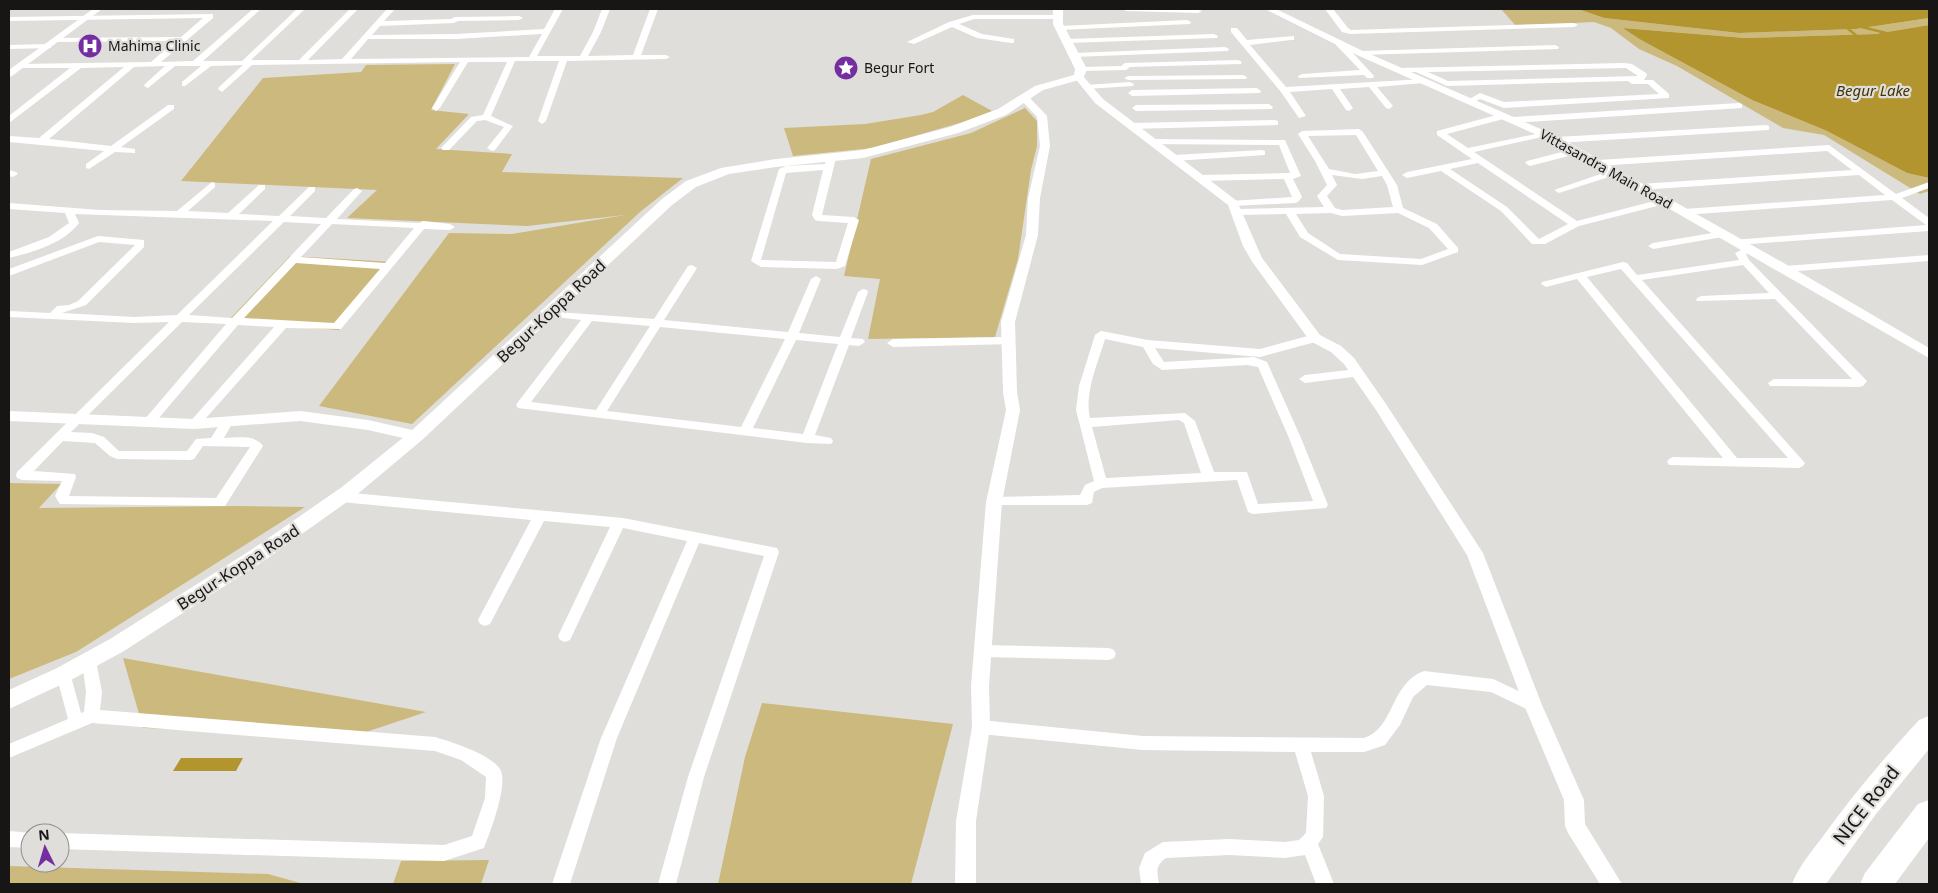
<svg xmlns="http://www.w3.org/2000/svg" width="1938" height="893" font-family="'Noto Sans',sans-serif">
<rect width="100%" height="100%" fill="#e0deda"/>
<g fill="#ccb97d">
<path d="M1501 9H1578L1604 18 1739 33 1856 29 1929 18V25L1875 34 1745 38 1624 28 1641 40 1752 100 1827 131 1907 173 1929 178V191L1920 194 1824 135 1783 128 1677 66 1639 49 1611 28 1594 22 1516 26Z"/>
<path d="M455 64 431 110 469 114 436 149 512 154 502 172 683 178 640 212 412 424 319 406 449 233 512 234 625 215 527 226 347 218 377 190 181 181 263 78 361 72 366 65Z"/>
<path d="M963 95 992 111 963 122 873 148 793 156 784 128 865 124 921 115 933 112Z"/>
<path d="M1025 108 1037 121V146L1031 170 1018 259 995 337 868 339 880 279 844 276 871 159 971 133Z"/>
<path d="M290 256 394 262 339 330 227 322Z"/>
<path d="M9 483 61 484 39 508 239 506 305 507 76 652 9 679Z"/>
<path d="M123 658 426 712 357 735 143 728Z"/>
<path d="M762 703 953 724 911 884H718L745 757Z"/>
<path d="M489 860 481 884H393L401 861Z"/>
<path d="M9 866 268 874 304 884H9Z"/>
</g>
<g fill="#b2952e">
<path d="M1578 9H1929V18L1856 29 1739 33 1604 18Z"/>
<path d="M1929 25V178L1907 173 1827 131 1752 100 1641 40 1623 28 1745 38 1875 34Z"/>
<path d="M181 758H243L236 771H173Z"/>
</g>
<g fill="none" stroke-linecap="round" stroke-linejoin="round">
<g stroke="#b2952e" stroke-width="2.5">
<path d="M1846 27 1858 37"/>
<path d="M1862 27 1886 33"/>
</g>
<g fill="#fff" fill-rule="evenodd">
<path d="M253 9H261L203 61H242L297 9H305L251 60H299L350 9H358L308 60 342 59 387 9H395L384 21 451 19 455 17 519 16 523 18 519 20 458 21 454 23 380 26 372 35 456 34 544 29 555 9H563L537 56H580L593 32 602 9H610L601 32 588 56 633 55 650 9H658L641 55H666L670 57 666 59 567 61 546 121 542 124 538 121 559 61H515L491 116 513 126 495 150 492 151 487 148 504 127 485 120 477 121 449 150H443L441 148 471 117 483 115 507 62H468L440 108 436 111 432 108 460 62 252 65 222 92 218 89 219 87 243 65 211 66 185 86H182V82L201 66H175L148 88 144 86 145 84 165 66 134 67 49 139 111 146 168 105H174V109L121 147 135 149V153L115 152 89 169 86 168V164L104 151 9 142V136L39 138 124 67 81 68 9 123V116L70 68H18V64L151 62 175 41 56 42H53V38L181 37 203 18 9 21V17L213 14V18L161 62 193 61ZM542 34 529 57 351 59 368 39H456Z"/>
<path d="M1122 9H1197L1202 11 1198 13 1126 11Z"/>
<path d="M1325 9H1333L1348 28 1351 30 1574 23 1578 25 1574 27 1350 34 1342 32Z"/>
<path d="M973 15H1058L1062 17 1058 19H974L959 24 982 34 1014 39V43H1011L977 38 952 27 914 44 907 42 949 22Z"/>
<path d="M1187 20 1191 22 1190 24 1060 30 1056 28 1060 26Z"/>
<path d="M1231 28H1237L1247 40 1294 36V40H1291L1250 45 1286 87 1424 79 1428 81 1424 83 1377 87 1393 106 1389 109 1386 108 1369 87 1340 89 1353 108 1349 111 1346 110 1332 89 1290 92 1306 116 1299 118 1281 92 1231 32Z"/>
<path d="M1214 34 1218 36 1217 38 1067 43 1063 41 1067 39Z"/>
<path d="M1336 41H1342L1374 76 1373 78H1367L1364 75 1299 78 1298 76 1302 74 1360 70 1336 45Z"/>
<path d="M48 44H51V48L9 49V45Z"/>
<path d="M1555 45 1559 47 1558 49 1360 55 1356 53 1360 51Z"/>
<path d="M1225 47 1229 49 1228 51 1074 57 1070 55 1074 53Z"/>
<path d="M1238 60 1242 62 1241 64 1130 67 1126 70 1081 71 1077 69 1081 67 1121 66 1125 63Z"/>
<path d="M1624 63 1632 64 1646 73 1647 75 1644 80H1653L1669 94V98L1504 108 1480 99 1470 104 1466 101 1480 93 1504 102 1659 94 1648 84H1632L1628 81 1447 86 1416 72H1398L1394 70 1398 68ZM1626 68 1638 76 1448 81 1428 72Z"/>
<path d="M1243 75 1247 77 1246 79 1128 80 1124 78 1128 76Z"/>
<path d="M1130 82 1134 84 1133 86 1086 89 1082 87 1086 85Z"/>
<path d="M1257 88 1261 91 1260 93 1132 96 1128 93 1132 90Z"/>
<path d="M1739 103 1742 104V108L1513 123 1509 120 1513 117Z"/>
<path d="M1269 104 1273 107 1272 109 1136 111 1132 108 1136 105Z"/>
<path d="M1504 113 1508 116 1507 118 1447 134 1468 148 1546 132V136L1474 152 1577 221 1666 198 1671 201 1669 203 1579 226 1545 244H1532L1501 211 1441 171 1407 178 1402 175 1407 172 1472 159 1437 135V131ZM1478 163 1568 224 1539 239 1507 207 1450 169Z"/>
<path d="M1275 120 1278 121V125L1131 129 1127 126 1131 123Z"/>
<path d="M1766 125 1769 126V130L1557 143 1553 140 1557 137Z"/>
<path d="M1359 129 1363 132 1397 185 1403 208 1437 224 1458 248V252L1422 265 1338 260 1300 237 1286 214 1238 215 1233 212 1238 209 1324 207 1317 196 1327 185 1315 161 1298 134 1302 131ZM1356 135 1378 171 1355 174 1329 169 1308 136ZM1332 175 1362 179 1382 176 1387 185 1393 207 1342 210 1335 208 1327 196 1337 185ZM1331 213 1342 216 1398 213 1429 228 1448 249 1421 259 1340 254 1308 233 1296 214Z"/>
<path d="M1153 139 1285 140 1301 176 1293 179 1302 197 1298 202 1295 203 1233 206 1230 205V201L1292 197 1284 179 1200 181 1195 178 1200 175 1290 173 1279 145 1150 144V140Z"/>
<path d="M1829 145 1896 194 1929 182V188L1902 198 1929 218V231L1737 245 1733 244V240L1926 225 1892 200 1684 215 1679 212 1684 209 1885 195 1859 175 1640 190 1635 187 1640 184 1852 170 1827 151 1598 166 1593 163 1598 160Z"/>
<path d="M1577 148 1580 149V153L1530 166 1525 163 1527 161Z"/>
<path d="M1262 150 1265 151V155L1174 161 1169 158 1174 155Z"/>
<path d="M831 155 836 158 822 215 854 217 859 220 845 266 837 269 761 267 751 261 779 169 786 166 825 164 826 158ZM823 170 812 215 815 220 818 221 848 223 836 262 761 260 786 173Z"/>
<path d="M1615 169 1620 172 1618 174 1562 192 1559 193 1554 190Z"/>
<path d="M9 170 16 172 18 174 13 177 9 176Z"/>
<path d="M212 182 215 183V187L188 211 228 213 259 185H265V189L239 214 279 216 309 187H315V191L290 216 326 218 354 189 357 188 362 191 337 219 419 223 423 221 450 224 455 227 450 230 424 229 341 329 286 328 198 427H190L188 424 274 327 238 325 152 426H144L142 423 144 420 226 324 182 322 71 432 92 433 104 437 119 451H187L196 439 211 438 223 419H231L233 422 224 438C237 438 255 434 263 446L225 506 60 504 55 496 62 481 22 480 17 478 16 475 17 472 169 322 134 323 9 317V311L50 313 57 306 69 305 78 301 135 245 99 242 9 276V269L98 236 144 240V247L86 305 62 313 134 317 177 315 273 221 75 214 79 223C63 244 33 252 9 258V252L49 237 69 223 65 213 9 209V203L100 210 177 211ZM284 222 321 224 232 318 189 315ZM332 224 414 228 385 263 301 257ZM296 263 380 269 334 323 244 318ZM63 441 95 443 110 456 117 459 190 460 194 459 203 446 250 447 216 498 69 496 76 477 75 474 34 471Z"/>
<path d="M1724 231 1729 234 1728 236 1653 249 1648 246 1653 243Z"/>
<path d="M1750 246 1755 249 1746 254 1749 260 1867 381 1863 386 1859 387 1770 386 1768 383 1774 379H1852L1775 299 1697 301 1696 299 1701 296 1769 293 1743 265 1642 280 1805 463 1803 466 1799 468 1669 465 1667 462 1669 459 1673 457 1723 458 1577 279 1546 287 1541 284 1542 282 1623 262 1627 263 1637 275 1739 260 1735 253ZM1621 269 1788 458H1737L1587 277Z"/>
<path d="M1929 255V261L1785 272 1780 269 1785 266Z"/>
<path d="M692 265 697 268 664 320 788 332 811 279 816 276 821 279 799 333 840 337 858 292 863 289 867 290 868 292 851 338 863 339 865 342 859 346 849 345 815 435 831 438 833 441 831 444 807 443 518 408 516 405 518 402 581 320 548 316 544 315 543 313 544 311 654 319 688 266ZM592 321 650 326 596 410 531 402ZM660 327 785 339 741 427 607 411ZM796 340 838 344 803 434 753 428Z"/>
<path d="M1101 331 1148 340 1260 349 1315 334 1319 335 1321 338 1319 341 1260 357 1155 348 1164 362 1254 357 1267 362 1301 438 1328 505 1326 508 1253 514 1248 512 1237 480 1102 488 1094 492 1092 503 1087 505H989L987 502 989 499 994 497 1080 495 1085 485 1094 481 1076 410 1079 386 1095 335ZM1105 339 1143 347 1153 364 1162 370 1247 365 1258 367 1289 438 1313 501 1258 504 1247 472H1214L1195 421 1185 413 1090 418C1084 393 1098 363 1105 339ZM1179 420 1184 423 1201 473 1106 478 1092 427Z"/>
<path d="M1008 337 1012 338 1014 341 1012 344 893 347 887 343 893 339Z"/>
<path d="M1357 369 1361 370 1363 373 1361 376 1305 383 1299 379 1305 375Z"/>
<path d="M341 492 623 518 777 548 779 552 704 777 676 884H658L688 777 764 556 699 543 617 738 570 884H552L601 738 687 541 623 528 570 640 565 642 560 640 558 636 610 527 544 521 490 624 485 626 480 624 478 620 531 520 341 502 336 500 334 497 336 494Z"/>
<path d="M982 645 1109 648 1114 650 1116 654 1114 658 1109 660 982 657 977 655 975 651 977 647Z"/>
<path d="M89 655 94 657 96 661 102 692 100 710 435 737C452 742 490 754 500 769 509 783 490 833 484 848L444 861 60 849V833L444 845 472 836 485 798 486 777 461 760 435 751 92 723 9 758V744L68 719 56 674 59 669 64 668 69 669 81 713 84 712 86 692 82 661 84 657Z"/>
<path d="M1424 671 1493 679 1538 700 1541 705 1538 710 1533 712 1491 692 1427 685 1413 697 1400 725 1385 745 1364 752H1311L1324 796 1323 837 1318 844 1334 884H1316L1305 855 1285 858 1229 855 1166 858C1155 866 1157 871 1159 884H1141L1139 868 1145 853 1163 842 1229 839 1285 842 1299 840 1306 833 1308 796 1295 752 1143 750 981 734 975 732 973 727 975 722 981 720 1143 736 1364 738C1395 728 1390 683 1424 671Z"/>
<path d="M9 831 33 833H30V848L9 847Z"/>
</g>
<g fill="#fff" fill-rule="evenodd">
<path d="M93 9H102L12 76 9 77V70Z"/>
<path d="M1265 9H1276L1363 51 1561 138 1789 266 1929 348V358L1553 142 1357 55Z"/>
<path d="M1079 74 1082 75 1103 99 1237 201 1262 258 1320 335 1341 346 1354 358 1386 404 1483 553 1542 705 1584 800 1585 824 1622 884H1600L1568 833 1565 826 1564 800 1524 705 1467 555 1376 410 1344 364 1331 352 1310 341 1253 263 1243 246 1228 205 1095 103 1074 77Z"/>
<path d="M1025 96 1029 97 1047 116 1050 146 1040 198 1038 235 1015 322 1017 392 1020 410 1002 502 989 686 990 727 976 821V884H955L956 821 972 727 971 686 986 502 1006 410 1003 392 1001 322 1026 235 1028 198 1040 146 1037 117 1020 99Z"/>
<path d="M9 411 194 419 300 411 368 420 421 432 423 436 421 440 416 441 368 430 300 421 194 429 9 421Z"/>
</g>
<path fill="#fff" fill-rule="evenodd" d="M1053 9H1063V24L1087 69 1083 79 1043 90 1006 115 958 133 863 158 776 167 729 174 696 187 672 205 422 440 354 497 265 560 124 651 71 680 9 709V690L57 668 110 639 251 550 342 487 410 432 662 199 686 181 721 168 776 159 863 150 950 127 998 109 1035 86 1074 75 1075 69 1053 24Z"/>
<g fill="#fff" fill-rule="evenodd">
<path d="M1929 716V749L1876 814 1826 884H1792C1798 868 1810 853 1821 839 1851 797 1884 758 1919 720Z"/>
<path d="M1929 800V838L1895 884H1860L1865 873 1918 804Z"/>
</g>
</g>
<defs>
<symbol id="hospital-disc" viewBox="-11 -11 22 22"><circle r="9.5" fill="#742ea2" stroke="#e0deda"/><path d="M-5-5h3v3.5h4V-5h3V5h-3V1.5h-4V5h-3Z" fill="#fff"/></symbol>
<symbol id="sight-disc" viewBox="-11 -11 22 22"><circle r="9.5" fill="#742ea2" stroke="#e0deda"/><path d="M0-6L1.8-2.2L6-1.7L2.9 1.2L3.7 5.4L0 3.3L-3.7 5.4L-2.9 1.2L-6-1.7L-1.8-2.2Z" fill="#fff"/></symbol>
</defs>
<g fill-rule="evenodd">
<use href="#hospital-disc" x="76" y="32" width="28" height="28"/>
<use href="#sight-disc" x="832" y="54" width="28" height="28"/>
</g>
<g text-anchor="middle" stroke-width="4.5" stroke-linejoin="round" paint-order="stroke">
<g font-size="14" fill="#171615" stroke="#e0deda" text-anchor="start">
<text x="108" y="51">Mahima Clinic</text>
<text x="864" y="73">Begur Fort</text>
</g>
<g font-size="14" fill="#171615" stroke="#e0deda">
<text transform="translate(1606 169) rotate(29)" y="5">Vittasandra Main Road</text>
</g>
<g font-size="15" font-style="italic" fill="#403408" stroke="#e0deda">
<text x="1873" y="96">Begur Lake</text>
</g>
<g font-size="16" fill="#171615" stroke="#e0deda">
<text transform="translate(551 311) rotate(-43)" y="6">Begur-Koppa Road</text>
<text transform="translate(238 567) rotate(-33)" y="6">Begur-Koppa Road</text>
</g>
<g font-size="19" fill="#171615" stroke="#e0deda">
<text transform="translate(1866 805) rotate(-52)" y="7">NICE Road</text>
</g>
</g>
<rect width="1938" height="893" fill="none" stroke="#171615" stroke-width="20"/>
<g transform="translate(45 848) rotate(355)"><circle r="24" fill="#e0deda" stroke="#908e8b"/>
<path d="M0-4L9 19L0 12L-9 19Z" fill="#742ea2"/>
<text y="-8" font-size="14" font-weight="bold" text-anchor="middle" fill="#171615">N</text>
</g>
</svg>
